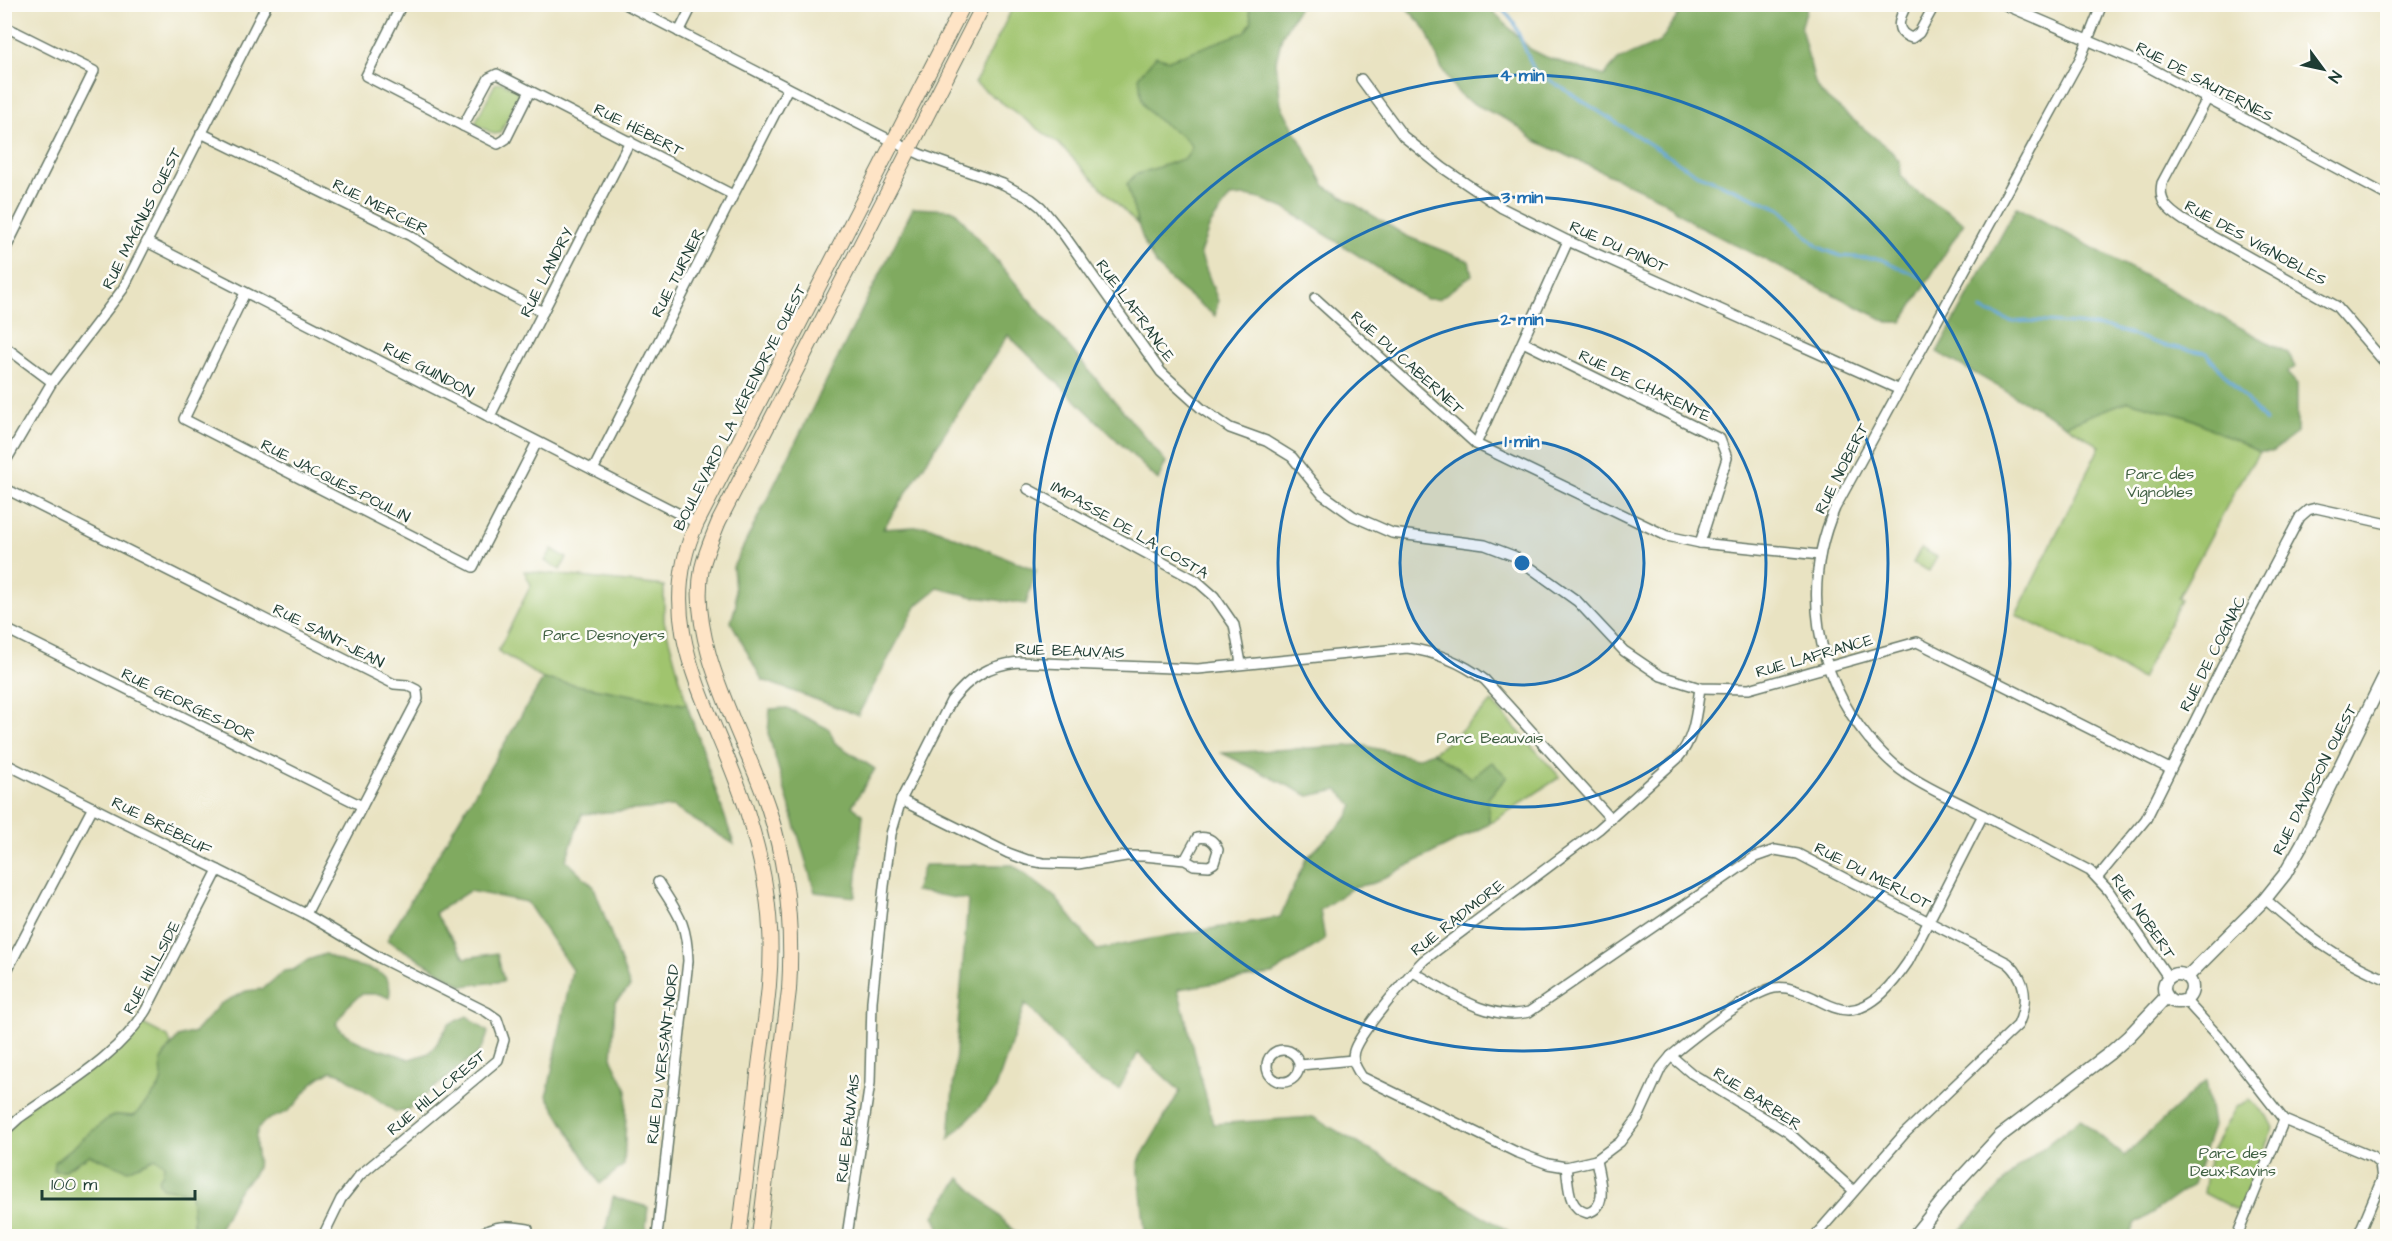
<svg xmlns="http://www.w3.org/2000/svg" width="2392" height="1241" font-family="'Architects Daughter',sans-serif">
<rect width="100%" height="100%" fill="#fdfcf7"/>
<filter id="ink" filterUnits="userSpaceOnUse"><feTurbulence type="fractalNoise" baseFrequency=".0167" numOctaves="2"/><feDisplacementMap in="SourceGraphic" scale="12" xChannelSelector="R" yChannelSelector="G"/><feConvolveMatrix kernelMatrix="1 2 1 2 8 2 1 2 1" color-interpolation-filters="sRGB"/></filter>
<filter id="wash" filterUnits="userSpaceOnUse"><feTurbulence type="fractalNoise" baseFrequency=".008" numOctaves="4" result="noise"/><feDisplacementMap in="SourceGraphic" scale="24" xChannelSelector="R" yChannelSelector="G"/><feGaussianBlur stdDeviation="1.35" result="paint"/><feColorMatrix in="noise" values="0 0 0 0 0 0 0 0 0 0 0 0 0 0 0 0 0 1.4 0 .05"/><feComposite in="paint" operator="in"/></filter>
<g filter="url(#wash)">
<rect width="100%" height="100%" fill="#e9e3c2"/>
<g fill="#a0c46e" stroke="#608051" stroke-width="1.5">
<path d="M1014 5H1248L1252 21 1246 32 1169 60 1151 114 1185 137 1192 147 1186 158 1136 175 1127 184 1138 225 1059 144 975 83Z"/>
<path d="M501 82 517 90 519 97 500 133 494 134 477 125 476 121 495 84Z"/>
<path d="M2128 401 2187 417 2259 452 2235 491 2178 598 2181 600 2141 679 2016 615 2100 446 2066 425Z"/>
<path d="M1921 548 1937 557 1929 571 1913 563Z"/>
<path d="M552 549 567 558 560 570 545 561Z"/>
<path d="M524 571 664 586V621L687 705 543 679 498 651 531 585Z"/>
<path d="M1492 702 1560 777 1489 824 1488 798 1506 777 1472 778 1433 752 1447 743Z"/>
<path d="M139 1022 168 1037 171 1044 161 1060 162 1078 159 1088 134 1116 116 1115 54 1171H63L90 1155 128 1170 155 1158 164 1164V1173L191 1193 194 1232 198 1236H5V1121L115 1049Z"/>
<path d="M2250 1100 2267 1116 2273 1128 2238 1211 2204 1193 2210 1154 2236 1107Z"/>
</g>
<g fill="#80aa61" stroke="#50744a" stroke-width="1.5">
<path d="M1248 5H1300L1282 36 1276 62 1281 105 1325 186 1406 236 1469 261 1472 275 1439 299H1426L1286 209 1261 199 1246 196 1230 197 1210 225 1200 253 1218 301 1215 316C1193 298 1161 278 1148 251 1138 230 1133 207 1127 184L1135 175 1186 158 1192 147C1180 128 1149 122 1142 100 1140 92 1140 83 1139 76L1156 56 1169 60 1245 32 1252 21Z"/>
<path d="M1404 5H1487L1530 49 1546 57 1604 76 1618 60 1660 42 1685 5H1808L1801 28 1815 83 1822 94 1891 151 1900 162 1901 175 1909 186 1964 223 1902 322H1888L1694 224 1661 199 1534 140 1513 123 1464 99 1455 89 1441 67 1425 28Z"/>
<path d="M2017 207 2288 353 2295 367 2287 373 2297 384V433L2272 452H2259L2187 417 2128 401 2066 425 1937 352Z"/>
<path d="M913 208 954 210 1166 462 1158 480 1008 335 883 529 928 526 1036 570 1026 604 974 597 938 588 917 605 858 715 762 680 731 622 736 604 733 567Z"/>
<path d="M543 679 687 705 734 844 673 807 582 814 566 860 594 887 630 987 615 1002 612 1060 627 1090 624 1165 600 1184 547 1096 572 970 527 902 469 891 435 913 465 958 497 953 504 981 463 986 387 940Z"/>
<path d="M787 708 829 729 835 743 875 769 852 806 863 815 855 897 815 892 768 733 770 709Z"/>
<path d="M1361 745 1416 758 1433 752 1472 778 1492 762 1507 777 1488 798 1489 824 1374 883 1354 887 1320 910 1325 940 1272 974 1178 989 1213 1124 1313 1117 1507 1230 1512 1236H1160L1145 1232 1138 1162 1180 1091 1138 1053 1119 1089 1091 1075 1025 1003 995 1091 949 1139 968 900 915 891 924 865H1013L1056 898 1097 950 1151 939 1280 917 1306 859 1347 818 1353 806 1338 790 1309 796 1222 753Z"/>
<path d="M325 954C331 957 337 960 343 962 363 969 396 967 389 998L380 994H361L347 1007 336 1024C351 1046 386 1049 409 1059L427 1054 434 1048 449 1024 467 1016 488 1032C485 1045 478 1056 466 1062L406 1111 396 1112 341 1074 332 1071C305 1082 306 1098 288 1111 281 1116 269 1117 263 1123 249 1137 260 1152 257 1167 255 1177 246 1181 240 1189 229 1202 228 1221 215 1233 210 1238 205 1237 198 1236L194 1232 191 1193 162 1188 158 1180 163 1173 164 1164 155 1158 128 1170 90 1155 63 1171H54L55 1162 107 1119 116 1115 134 1116 159 1088 162 1078 161 1060 178 1037 195 1032 220 1004 246 991 263 989 284 971 293 970 308 960Z"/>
<path d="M2206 1080 2213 1126 2193 1184 2135 1225 2128 1236H1955L2017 1168 2080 1119 2124 1156Z"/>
<path d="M960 1178 1019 1236H943L934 1216Z"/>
<path d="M613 1197 648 1207 645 1236H604Z"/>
</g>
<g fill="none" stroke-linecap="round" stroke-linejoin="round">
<g stroke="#5ea4d4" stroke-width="3">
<path d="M1499 4 1514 23 1534 70 1695 173 1781 209 1818 247 1840 256 1881 259 1920 277"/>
<path d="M1981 309 2013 322 2029 321 2076 324 2111 328 2162 345 2206 353 2265 421"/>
</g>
</g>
</g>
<g filter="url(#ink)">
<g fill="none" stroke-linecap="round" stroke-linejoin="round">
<defs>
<g id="minor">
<path d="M402 4 366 76 498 144 506 139 530 91"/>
<path d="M625 4 894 142 922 155 1003 184 1031 199 1041 207 1064 235 1161 372 1202 409 1230 428 1266 441 1292 457 1322 494 1353 516 1392 533 1485 545 1514 556 1577 601 1624 651 1661 676 1700 688 1749 689 1917 642 2170 769"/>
<path d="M1907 4C1899 18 1893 32 1912 38L1919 33 1935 4"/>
<path d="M2003 4 2141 63 2388 196"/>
<path d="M2102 4 2081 57 1835 508C1801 586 1815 674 1869 739 1880 751 1891 764 1905 773 1926 788 1951 798 1973 810 2012 830 2051 851 2090 871L2108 890 2168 977"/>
<path d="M4 26 94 71 4 252"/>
<path d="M679 32 693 4"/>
<path d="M1361 79 1403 136 1443 168 1502 208 1568 241 1900 390"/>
<path d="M2207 99 2162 183C2158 202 2168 210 2183 220L2336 306 2388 366"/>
<path d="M463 126 489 78 497 74 733 195"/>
<path d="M201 133 409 235 485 282 543 312"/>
<path d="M147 242 697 523"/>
<path d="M245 293 184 419 473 567 537 442"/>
<path d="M1315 298 1476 444 1667 536 1700 543 1820 555"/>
<path d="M1523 342 1720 439 1727 458 1700 543"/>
<path d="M4 346 52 382"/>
<path d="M489 418 630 141"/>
<path d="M1476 444 1568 241"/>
<path d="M4 464 52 382 123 289 267 4"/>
<path d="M593 470 788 88"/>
<path d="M4 488 394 684 407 685 417 690 418 699 306 914"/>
<path d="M1028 489 1197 581 1214 596 1234 625 1241 663"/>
<path d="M4 628 362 806"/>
<path d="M1700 688C1696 714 1695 738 1677 759L1599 829 1424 960C1409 975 1359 1033 1354 1051 1351 1061 1357 1069 1362 1077L1516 1152 1548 1164 1566 1167 1596 1160 1620 1142 1638 1118 1661 1068 1671 1056C1691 1039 1751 992 1774 988 1789 986 1801 992 1814 998 1825 1003 1836 1010 1848 1010 1874 1009 1895 981 1908 962L1983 815"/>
<path d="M4 763 306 914 382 959 487 1012 497 1019 504 1040 498 1060 360 1175 341 1199 323 1236"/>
<path d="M901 800 1008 853 1027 860 1043 863 1078 864 1126 856H1144L1185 860 1194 865 1209 866 1214 863 1218 850C1214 840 1208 836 1197 838L1185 860"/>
<path d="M2098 877 2146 819 2240 631 2300 517 2308 510 2316 508 2388 524"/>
<path d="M2265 899C2305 934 2338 960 2388 980"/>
<path d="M1413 972C1448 991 1487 1022 1529 1012L1755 857 1775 850 1798 854 2008 963C2027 980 2028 1002 2018 1025L1905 1133 1815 1236"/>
<path d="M4 976 93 807"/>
<path d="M2186 1001 2220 1038 2284 1120 2372 1157 2380 1164 2382 1179 2358 1236"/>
<circle cx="1283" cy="1066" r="16"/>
<path d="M1671 1056 1691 1073 1789 1133 1854 1191"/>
<path d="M1300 1065 1353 1060"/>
<path d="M4 1128 7 1129 19 1118C62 1087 119 1056 146 1010L218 870"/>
<path d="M1566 1167C1569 1185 1567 1208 1587 1213 1610 1207 1599 1178 1596 1160"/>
<path d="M475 1236C497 1225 504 1225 528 1229"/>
<path d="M657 1236 688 961C687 922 678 914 658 882"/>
<path d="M847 1236 870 1083 872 1001 884 886 891 834 901 800 951 701C969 678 988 665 1018 662L1198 669 1407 648C1437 652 1461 662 1485 680L1611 819"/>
<path d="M2237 1236 2284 1120"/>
</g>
<g id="tertiary">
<circle cx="2178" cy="988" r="14"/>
<path d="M2187 977 2265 899 2285 874 2302 844 2388 669"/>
<path d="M1914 1236 1961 1178 2000 1136 2110 1053 2129 1036 2166 997"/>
</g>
<g id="secondary">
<path d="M739 1236C746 1182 752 1128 758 1074 764 1025 773 978 770 929 768 891 760 854 749 818 720 716 647 631 697 523L964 4"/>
<path d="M759 1236 789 990C793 928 788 870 769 810 745 736 687 646 702 568 706 551 713 536 719 521L984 4"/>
</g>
</defs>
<use href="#minor" stroke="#676" stroke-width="12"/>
<use href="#tertiary" stroke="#676" stroke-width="15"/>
<use href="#secondary" stroke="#676" stroke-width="16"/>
<use href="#minor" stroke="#fff" stroke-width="9"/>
<use href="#tertiary" stroke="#fff" stroke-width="12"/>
<use href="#secondary" stroke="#fee4c6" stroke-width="14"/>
</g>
</g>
<circle cx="1522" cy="563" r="122" fill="#1f6fb2" fill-opacity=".12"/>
<g fill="none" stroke="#1f6fb2" stroke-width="3">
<circle cx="1522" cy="563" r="122"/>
<circle cx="1522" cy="563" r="244"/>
<circle cx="1522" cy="563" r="366"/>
<circle cx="1522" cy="563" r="488"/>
</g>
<g text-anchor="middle" stroke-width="5" stroke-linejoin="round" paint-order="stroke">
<g font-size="16" fill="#1f3d34" stroke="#fdfcf7">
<text transform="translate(2205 81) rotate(28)" y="6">RUE DE SAUTERNES</text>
<text transform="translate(639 129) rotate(27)" y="6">RUE HÉBERT</text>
<text transform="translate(381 206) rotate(27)" y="6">RUE MERCIER</text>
<text transform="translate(141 218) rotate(-63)" y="6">RUE MAGNUS OUEST</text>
<text transform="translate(2256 242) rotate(29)" y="6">RUE DES VIGNOBLES</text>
<text transform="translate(1619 246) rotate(24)" y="6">RUE DU PINOT</text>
<text transform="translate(546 272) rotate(-63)" y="6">RUE LANDRY</text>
<text transform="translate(677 272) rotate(-63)" y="6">RUE TURNER</text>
<text transform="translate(1136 310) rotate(54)" y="6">RUE LAFRANCE</text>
<text transform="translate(1408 362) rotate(42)" y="6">RUE DU CABERNET</text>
<text transform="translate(429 369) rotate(28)" y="6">RUE GUINDON</text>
<text transform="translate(1645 385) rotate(26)" y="6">RUE DE CHARENTE</text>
<text transform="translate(739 407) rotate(-63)" y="6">BOULEVARD LA VÉRENDRYE OUEST</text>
<text transform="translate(1841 468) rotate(-63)" y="6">RUE NOBERT</text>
<text transform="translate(336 480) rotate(27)" y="6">RUE JACQUES-POULIN</text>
<text transform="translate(1130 529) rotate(30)" y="6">IMPASSE DE LA COSTA</text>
<text transform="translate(329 635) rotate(27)" y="6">RUE SAINT-JEAN</text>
<text transform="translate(1070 650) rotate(2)" y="6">RUE BEAUVAIS</text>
<text transform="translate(2212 653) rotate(-63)" y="6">RUE DE COGNAC</text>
<text transform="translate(1814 655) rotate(-16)" y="6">RUE LAFRANCE</text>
<text transform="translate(189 704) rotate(26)" y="6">RUE GEORGES-DOR</text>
<text transform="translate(2314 779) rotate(-63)" y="6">RUE DAVIDSON OUEST</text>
<text transform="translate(162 825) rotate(27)" y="6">RUE BRÉBEUF</text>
<text transform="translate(1873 875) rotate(27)" y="6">RUE DU MERLOT</text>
<text transform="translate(2144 916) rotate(55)" y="6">RUE NOBERT</text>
<text transform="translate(1457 917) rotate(-38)" y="6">RUE RADMORE</text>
<text transform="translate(151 967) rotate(-62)" y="6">RUE HILLSIDE</text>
<text transform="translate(662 1054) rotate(-83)" y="6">RUE DU VERSANT-NORD</text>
<text transform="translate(436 1092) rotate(-40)" y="6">RUE HILLCREST</text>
<text transform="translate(1758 1098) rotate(33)" y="6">RUE BARBER</text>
<text transform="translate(847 1128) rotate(-83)" y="6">RUE BEAUVAIS</text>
</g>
<g font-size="16" fill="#3f5f42" stroke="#fdfcf7">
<text x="2160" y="479">Parc des<tspan x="2160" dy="18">Vignobles</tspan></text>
<text x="604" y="640">Parc Desnoyers</text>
<text x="1490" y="743">Parc Beauvais</text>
<text x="2233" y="1158">Parc des<tspan x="2233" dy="18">Deux-Ravins</tspan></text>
</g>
</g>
<circle cx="1522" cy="563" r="9" fill="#1f6fb2" stroke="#fdfcf7" stroke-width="3"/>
<g font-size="18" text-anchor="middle" font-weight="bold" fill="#1f6fb2" stroke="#fdfcf7" stroke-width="5" stroke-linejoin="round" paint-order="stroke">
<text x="1522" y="81">4 min</text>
<text x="1522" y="203">3 min</text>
<text x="1522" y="325">2 min</text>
<text x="1522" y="447">1 min</text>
</g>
<rect width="2392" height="1241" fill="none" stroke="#fdfcf7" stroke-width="24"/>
<g transform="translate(2323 69) rotate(123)" stroke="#fdfcf7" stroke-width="4.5" paint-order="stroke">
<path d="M0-4.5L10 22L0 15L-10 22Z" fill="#1f3d34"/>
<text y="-9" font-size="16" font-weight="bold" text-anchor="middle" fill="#1f3d34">N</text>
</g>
<path d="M42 1190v9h153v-9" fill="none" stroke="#1f3d34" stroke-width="3"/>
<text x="51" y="1190" font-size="18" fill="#1f3d34" stroke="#fdfcf7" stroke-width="4.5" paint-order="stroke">100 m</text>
</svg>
